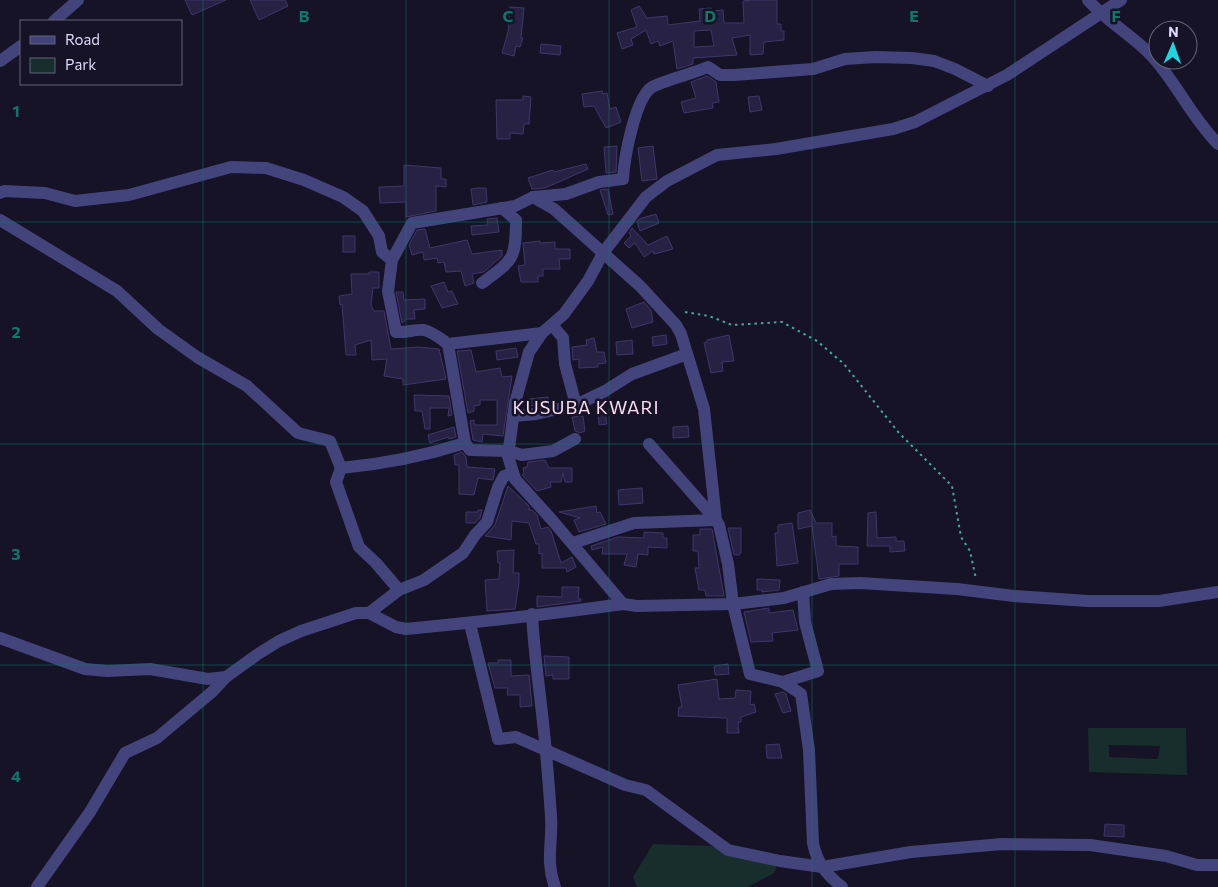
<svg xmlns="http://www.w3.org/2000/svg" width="1218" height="887" font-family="Commissioner,sans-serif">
<rect width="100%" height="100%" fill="#151325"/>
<g fill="#172e2c" fill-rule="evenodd">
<path d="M1088 728H1186L1187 775 1089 772ZM1109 745 1160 746 1158 759 1109 757Z"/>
<path d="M653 844 711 846 728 854 778 863 774 873 748 887H637L633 877Z"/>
</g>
<g fill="#272143" stroke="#3f376c" fill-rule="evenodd">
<path d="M185 0H226L192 15Z"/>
<path d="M250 0H285L288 6 259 20Z"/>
<path d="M751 0H777V24H781V31H784V40L764 42 763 54 750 55V35L732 38 737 55 693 58V64L677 69 673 41 660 46 658 41 651 44 646 30 631 39 633 45 622 49 617 33 637 27 631 10 639 6 647 18 667 16 668 25 700 21 699 9 711 8 712 11 723 10 724 23H744L743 1ZM711 30 714 46 694 47V31Z"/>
<path d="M510 7 524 8 521 38H523L520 47 516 46 514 56 502 53 508 32Z"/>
<path d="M541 44 561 46 560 55 540 53Z"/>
<path d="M707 76 716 82 719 102 712 103 713 108 684 113 681 102 696 98 691 82Z"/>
<path d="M602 91 603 94 607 93 610 109 616 107 621 122 606 128 594 106 584 107 582 94Z"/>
<path d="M523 96 531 97 529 124H524L523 134 510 133V139H497L496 100H523Z"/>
<path d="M759 96 762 110 750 112 748 97Z"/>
<path d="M617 146 616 172 606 173 604 147Z"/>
<path d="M653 146 657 179 642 181 638 148Z"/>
<path d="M586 164 588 169 545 188 532 189 528 178 553 170 554 172Z"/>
<path d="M404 165 441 168V179H446V187L436 186V211L406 217V202L380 203 379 187 404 186Z"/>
<path d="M478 188H486L487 202 473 205 471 189Z"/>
<path d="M608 189 613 214 608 215 600 190Z"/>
<path d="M656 214 659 223 640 231 637 222 639 219Z"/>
<path d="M497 218 499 232 472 235 471 226 488 225 487 219Z"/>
<path d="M632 228 648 245 667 236 673 249 654 254 653 251 644 257 635 243 629 248 624 243 631 236 629 233Z"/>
<path d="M425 229 430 248 467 240 472 254 502 250V256L484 272 472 274 474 283 465 286 461 271 446 272 444 262 438 263 437 258 424 260 423 252 412 255 409 245 417 230Z"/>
<rect x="343" y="236" width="12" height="16"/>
<path d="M540 241V243L555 242V249H570V259H559L560 269H543V276H538V282H521L518 266 525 265 523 243Z"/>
<path d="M369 272H379V288H373L371 305 374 311H384L391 349 419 347 439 349 446 379 403 385V379L384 376 387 359 372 360 371 340 355 345 356 355H346L342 304 340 305 339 296 352 294 351 274H369Z"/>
<path d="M444 282 448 292 452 291 458 304 442 308 431 286Z"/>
<path d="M396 292H403L404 300 425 299V309L414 310 415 319H407L402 323Z"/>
<path d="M644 302 651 310 653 322 632 328 626 309Z"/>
<path d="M666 335 667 344 653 346 652 337Z"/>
<path d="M729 335 734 361 722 362 723 371 711 373 704 343 707 342V340Z"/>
<path d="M594 338 597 352H604L606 363 598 364V367L579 368V359L573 360 572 347 587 345 586 340Z"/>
<path d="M632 340 633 354 617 355 616 342Z"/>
<path d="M516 348 518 357 497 360 496 351Z"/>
<path d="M471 350 476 372 500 368 502 377 512 376 503 436 483 434 482 442 473 440 470 421 474 420V425H497V400H480V405L474 406V411L468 413 457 351Z"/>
<path d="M414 395 449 396 452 415 448 416 449 408H430V429H425L422 411H415Z"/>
<path d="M548 397V403L529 406V399Z"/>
<path d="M603 401 607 424 599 425 597 404Z"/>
<path d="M583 416 585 431 580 433 575 431 572 417Z"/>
<path d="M688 426 689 437 673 438V427Z"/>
<path d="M454 427 456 437 449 439 448 437 430 443 428 435Z"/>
<path d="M462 452 466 457 467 467 495 469 493 480 478 478 474 495 459 494V465H455L454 455Z"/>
<path d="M545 460 549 468H572V482H565L563 473 561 482H550L551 487 537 491 522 475 524 473 523 468 527 467 528 462Z"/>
<path d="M508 486 529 506V510H532L537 515 541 529 548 527 551 531 561 563 572 557 576 567 567 572 566 568H542V553L539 554V544H536L529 523 512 521 511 540 485 536 495 525Z"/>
<path d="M642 488 643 503 619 505 618 490Z"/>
<path d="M596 506 597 513 600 512 606 524 579 532 574 520 580 518 559 512Z"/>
<path d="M478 510H482L480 518 475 523H466V512H478Z"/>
<path d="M810 510 816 523H832V537L836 536V546L858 547V564H839V576L819 579 812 526 798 529V513Z"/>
<path d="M876 512 877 538 896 537V541H904L905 551 890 552V546H867L868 513Z"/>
<path d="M792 523 798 563 777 566 775 533H778V525Z"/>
<path d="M728 528H741V553L739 555H734Z"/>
<path d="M700 529H712L724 596H706L705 590H699L695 568H699L698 551H693V535H700Z"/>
<path d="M644 532 663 533V538H667V548L648 547V555L638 554 636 567 624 565 627 554H602L603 547 592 550 591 546 618 537 644 538Z"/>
<path d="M514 550 513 573H519V583L515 609 487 611 485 580 499 579 500 563H498L497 551Z"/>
<path d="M757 579 780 580 779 590 762 592V590H757Z"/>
<path d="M562 587H579L578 599H581V601L537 607V596L562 597Z"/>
<path d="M769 608V613L793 610 798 630 772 633 773 641 751 642 744 612Z"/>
<path d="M544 656 569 657V679H553V675L546 676Z"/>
<path d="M498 660H511V676L529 675 532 706 520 707V695H507L508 688H495L488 663H498Z"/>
<path d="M728 664 729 674 715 675 714 666Z"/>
<path d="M717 679 719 699 735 698 736 690 751 691 750 705 754 704 756 712 741 717V722H738L739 733H727V718L678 716 679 707H682L678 685Z"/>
<path d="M783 692 786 694 791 711 783 713 775 694Z"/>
<path d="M779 744 782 758H767L766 745Z"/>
<path d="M1105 824 1124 825V837L1104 836Z"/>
</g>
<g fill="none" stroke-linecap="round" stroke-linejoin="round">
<path stroke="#41a99f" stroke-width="2" stroke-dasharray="2.5 4" stroke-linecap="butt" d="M685 312 709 316 732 325 782 322 817 341 844 364 899 433 952 486 961 537 970 551 976 579"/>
<g stroke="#44447d" stroke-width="12">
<path d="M1088 0C1110 25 1141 40 1161 67 1181 92 1195 121 1218 144"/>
<path d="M54 21 78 0"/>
<path d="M0 61 21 46"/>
<path d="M0 193 4 191 45 193 75 201 129 195 231 167 266 168 304 180 343 197 363 211 379 236 382 252 392 260"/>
<path d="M533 197 554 209 640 286 676 325 681 334 704 409 716 520 719 525 728 564 733 604 750 674 783 682 818 671 805 622 803 592"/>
<path d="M0 220 117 291 158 329 197 357 247 386 298 433 330 441 341 468C384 464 424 456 465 443"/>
<path d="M482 283C513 260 516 260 516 220L502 208"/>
<path d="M553 326 563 338 565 364 576 405"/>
<path d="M542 333 448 344C441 339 433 332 424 330 416 329 405 333 396 332L388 291 392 260 412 223 515 206 533 197 566 194 599 182 623 179C624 159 635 98 652 87 663 81 694 73 708 67L720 75H734L813 69 845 59 875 57 912 58 934 61 955 69 988 86"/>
<path d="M448 344 465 443 470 450 509 451 522 455 553 451 575 439"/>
<path d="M513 416 536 414 576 405 605 391 632 374 687 354"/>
<path d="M341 468 336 482 359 547 376 563 399 590 369 613"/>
<path d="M573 543 634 523 716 520 649 444"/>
<path d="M399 590 424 580 463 553 475 535 487 522 498 487 504 476 512 473"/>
<path d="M623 604 552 520 515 479 508 456 515 403 529 352 542 333 564 314 588 281 603 253 646 197 667 181 717 155 776 149 893 129 915 122 1007 75 1121 0"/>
<path d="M532 614C534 654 540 692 544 732 547 760 549 788 551 816 553 842 545 860 555 887"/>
<path d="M470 624 498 739 516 737 625 785 646 790 728 850 780 861 822 867 911 852 1002 844 1090 845 1166 856 1197 865H1218"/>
<path d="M0 638 85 669 107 671 150 669 208 679 226 677"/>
<path d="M783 682 801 694 809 750 813 843C817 863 826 874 842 887"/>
<path d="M37 887 90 812 125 753 157 738 212 692 226 677 258 654 279 641 301 631 356 613H369L396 627 406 629C478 622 551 614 623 604L637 606 733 604 784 598 831 584 860 583 957 589 1014 596 1088 601H1159L1218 592"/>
</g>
</g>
<path fill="none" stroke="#0f766e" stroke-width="1" stroke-opacity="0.55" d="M203 0V887M406 0V887M609 0V887M812 0V887M1015 0V887M0 222H1218M0 444H1218M0 665H1218"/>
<g text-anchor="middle" stroke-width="5" stroke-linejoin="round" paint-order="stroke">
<g font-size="18" letter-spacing="1" fill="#faddf1" stroke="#151325">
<text x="586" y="414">KUSUBA KWARI</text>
</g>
</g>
<g font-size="16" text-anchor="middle" font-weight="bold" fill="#0f766e" stroke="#151325" stroke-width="5" stroke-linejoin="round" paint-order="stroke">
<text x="304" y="22">B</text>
<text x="508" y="22">C</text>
<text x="710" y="22">D</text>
<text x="914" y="22">E</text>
<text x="1116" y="22">F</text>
<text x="16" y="117">1</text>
<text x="16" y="338">2</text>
<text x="16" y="560">3</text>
<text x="16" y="782">4</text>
</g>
<rect x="20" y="20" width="162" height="65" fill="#151325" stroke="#65637a"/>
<rect x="30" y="36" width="25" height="8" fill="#44447d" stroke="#65637a"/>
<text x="65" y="45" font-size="15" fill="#dedbfa">Road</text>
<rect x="30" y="58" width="25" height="15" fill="#172e2c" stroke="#65637a"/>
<text x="65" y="70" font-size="15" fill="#dedbfa">Park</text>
<g transform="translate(1173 45) rotate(2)"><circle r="24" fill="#151325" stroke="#65637a"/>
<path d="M0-4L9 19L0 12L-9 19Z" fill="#22d3e0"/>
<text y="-8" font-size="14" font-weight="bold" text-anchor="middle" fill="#dedbfa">N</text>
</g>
</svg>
